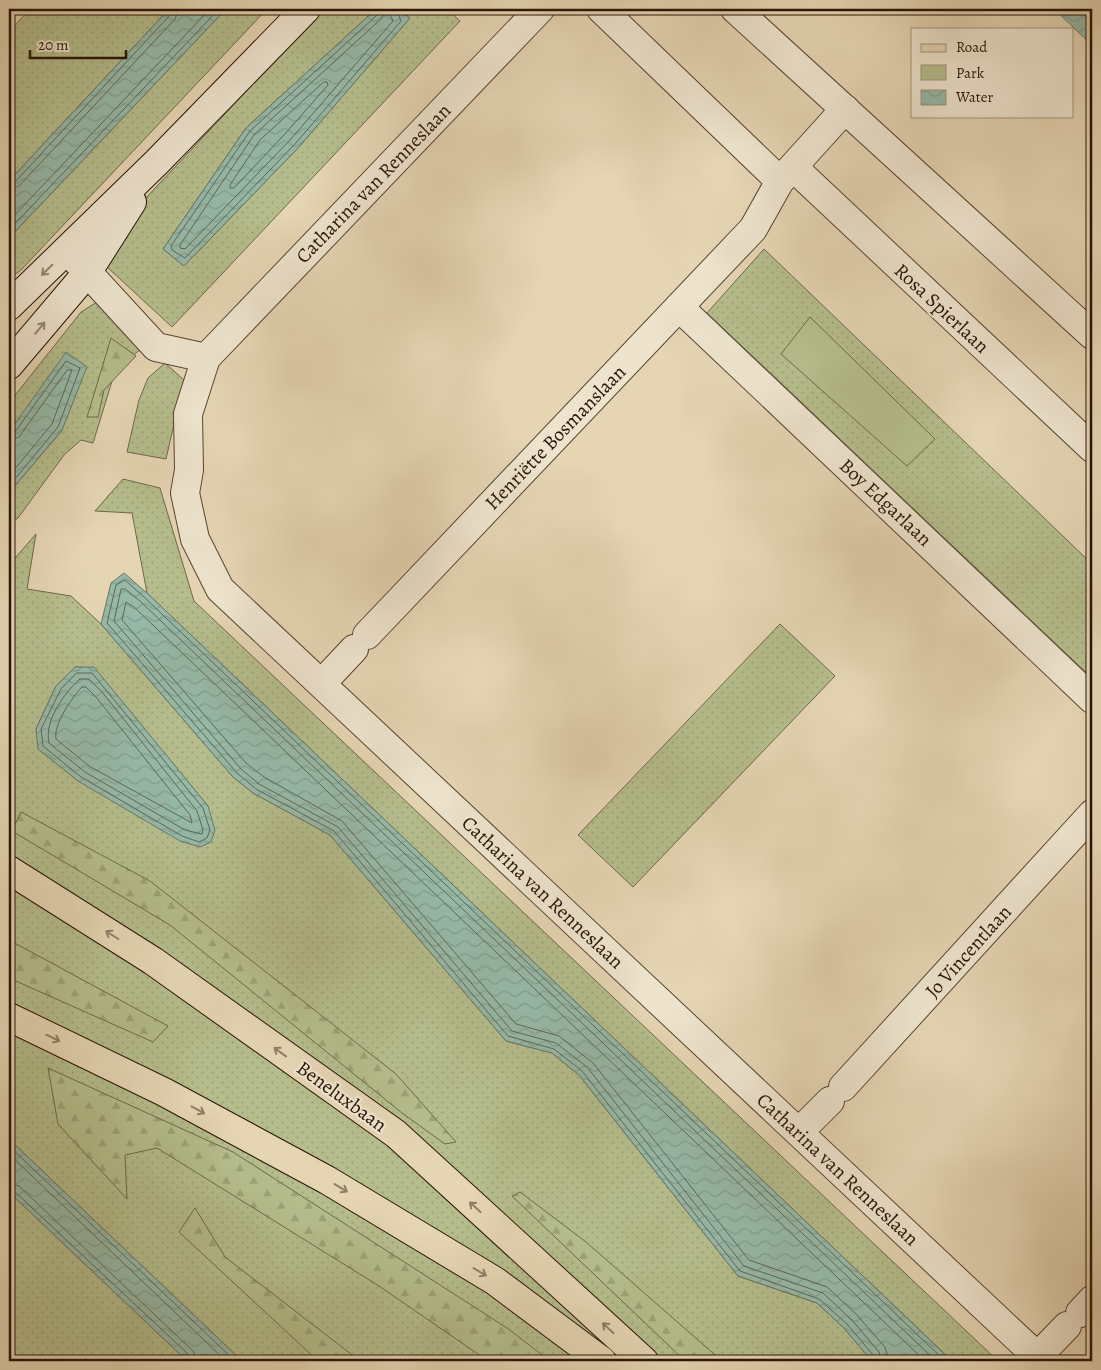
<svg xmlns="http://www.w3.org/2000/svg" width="1101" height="1370" font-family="Alegreya,serif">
<defs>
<pattern id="green-dots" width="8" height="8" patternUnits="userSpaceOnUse" patternTransform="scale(1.25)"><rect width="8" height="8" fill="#b5bd8c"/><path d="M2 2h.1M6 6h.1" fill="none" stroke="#9ca277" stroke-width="1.8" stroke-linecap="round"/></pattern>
<pattern id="forest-firs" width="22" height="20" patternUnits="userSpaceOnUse" patternTransform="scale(1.25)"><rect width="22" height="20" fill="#b5bd8c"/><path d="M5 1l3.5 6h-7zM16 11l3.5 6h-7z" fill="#9ca277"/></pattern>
<pattern id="water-waves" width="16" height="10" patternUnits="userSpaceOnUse" patternTransform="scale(1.25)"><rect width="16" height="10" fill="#96b9a8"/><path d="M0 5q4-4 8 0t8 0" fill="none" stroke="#819e8f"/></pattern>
</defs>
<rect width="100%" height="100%" fill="#e5d5b3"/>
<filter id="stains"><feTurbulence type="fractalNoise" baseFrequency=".004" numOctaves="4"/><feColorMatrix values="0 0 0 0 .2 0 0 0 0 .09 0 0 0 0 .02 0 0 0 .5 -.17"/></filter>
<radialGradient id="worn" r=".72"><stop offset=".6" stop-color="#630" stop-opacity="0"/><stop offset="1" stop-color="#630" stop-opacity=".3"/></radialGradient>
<g fill="url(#green-dots)" stroke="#6f684a" fill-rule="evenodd">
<path d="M30 9H169L9 181V32Z"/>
<path d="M226 9H267L21 270 9 279V238Z"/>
<path d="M324 9H376L246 128 163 249 184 266 298 148 410 18 398 9H447L460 21 172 327 93 254Z"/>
<path d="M764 249 1092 564V678L707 313Z"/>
<path d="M97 302 146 345 127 360 113 378 93 443 81 440 64 455 18 518 9 525V493L62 430 9 432V403L81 312Z"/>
<path d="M165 363 184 380 166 459 127 452 139 400 148 378Z"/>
<path d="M123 479 160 488 194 601 998 1361H952L147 593 132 513 95 511Z"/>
<path d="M36 534 27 589 71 596 101 624 233 777 253 793 330 835 506 1041 552 1053 579 1075 738 1276 817 1303 843 1327 872 1361H242L9 1139V565ZM75 667 94 668 208 806 78 781 39 749 36 729 56 686Z"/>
<path d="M780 624 835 676 633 887 578 835Z"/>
<path d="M9 1192 187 1361H9Z"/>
</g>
<g fill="url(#forest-firs)" stroke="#6f684a">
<path d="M111 338 136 356 104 390 98 417H87Z"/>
<path d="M21 812 150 881 396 1074 456 1142 445 1144 402 1113 170 925 12 831Z"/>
<path d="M9 940 168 1026 153 1042 9 978Z"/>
<path d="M48 1068 233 1152 507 1328 550 1361H488L379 1286 157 1148 125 1155 127 1199 58 1124Z"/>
<path d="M520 1192 586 1242 722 1361H685L512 1196Z"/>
<path d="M195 1208 225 1257 360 1361H318L179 1232Z"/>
</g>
<path fill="#b5bd8c" stroke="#6f684a" d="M810 317 935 439 907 466 781 354Z"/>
<g fill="url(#water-waves)" stroke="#6a7768">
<path d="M169 9H226L9 238V181Z"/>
<path d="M376 9H398L410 18 298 148 184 266 163 249 246 128Z"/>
<path d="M1054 9H1092V45Z"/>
<path d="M66 352 87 367 62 430 9 493V432Z"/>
<path d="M124 573 147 593 952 1361H872L843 1327 817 1303 738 1276 579 1075 552 1053 506 1041 330 835 253 793 233 777 101 624 111 583Z"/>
<path d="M75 667H94L208 806 215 830 211 842 200 847 180 841 78 781 38 749 36 729 56 686Z"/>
<path d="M9 1139 242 1361H187L9 1192Z"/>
</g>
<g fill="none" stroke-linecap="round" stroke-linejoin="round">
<g stroke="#606658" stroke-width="1">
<path d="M379 9 377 15 250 131 171 246 172 250 185 258 295 144 401 21 396 9"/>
<path d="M386 11 389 12 393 21 290 140 185 249 180 248V245L254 135 381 19Z"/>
<path d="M324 82H327L328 85 284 135 234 188H230V185L260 140Z"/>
<path d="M9 184 15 182 171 14 172 9"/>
<path d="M9 190 19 186 175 19 179 9"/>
<path d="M9 221 210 9"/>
<path d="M9 230 219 9"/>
<path d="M9 434 15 432 66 361 80 368 58 427 9 486"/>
<path d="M9 440 19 437 67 370H72L52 424 9 476"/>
<path d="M77 673H92L203 808 210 830 207 838 199 842 182 836 81 777 43 746 41 729 61 689Z"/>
<path d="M80 679H89L102 692 197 811 203 830 202 834 185 830 85 772 49 743C44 721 64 693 80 679Z"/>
<path d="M82 687H86L96 697 190 815 192 823 89 766 56 739C53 725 72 697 82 687Z"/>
<path d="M9 1146 235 1361"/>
<path d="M9 1154 226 1361"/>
<path d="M9 1183 19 1186 193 1351 197 1361"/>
<path d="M9 1189 14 1191 189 1355 190 1361"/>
<path d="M876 1361 874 1356 847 1324 819 1299 740 1271 582 1071 554 1049 508 1036 334 831 256 789 237 773 107 623 116 585 125 580 144 597 945 1361"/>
<path d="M882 1361 879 1352 852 1320 823 1293 744 1266 587 1067 556 1043 512 1031 338 827 259 784 241 769 114 621 121 589H125L140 601 936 1361"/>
<path d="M889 1361 885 1347 856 1314 827 1287 749 1260 593 1063 559 1036 516 1024 342 821 264 777 246 763 122 620 126 602 134 607 925 1361"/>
</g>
<defs>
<g id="street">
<path d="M540 9 206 358 188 414 189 470 185 493 195 539 220 589 1042 1361"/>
<path d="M601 9 780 181"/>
<path d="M735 9 1092 335"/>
<path d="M793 167 1092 448"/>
<path d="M67 250 156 347 206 358"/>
<path d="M679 307 1092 699"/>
<path d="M367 635 753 229 780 181 845 109"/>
<path d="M322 683 354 649"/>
<path d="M843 1087 1092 814"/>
<path d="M799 1132 830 1101"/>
<path d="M1080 1313 1092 1300"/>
<path d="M1037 1357 1067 1326"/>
</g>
<g id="secondary">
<path d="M9 306 157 162 306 9"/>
<path d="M9 365 87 273 132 202"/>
</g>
<g id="primary">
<path d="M9 870 153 961 396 1134 644 1361"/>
<path d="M9 1017 164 1092 327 1180 495 1281 602 1361"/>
</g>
</defs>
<use href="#street" stroke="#584432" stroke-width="30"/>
<use href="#secondary" stroke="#291407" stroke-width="30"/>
<use href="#primary" stroke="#291407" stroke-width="30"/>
<use href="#street" stroke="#eee4ce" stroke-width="28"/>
<use href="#secondary" stroke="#eee4ce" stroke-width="28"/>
<use href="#primary" stroke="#e5d5b3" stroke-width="28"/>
</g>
<defs><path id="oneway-shaft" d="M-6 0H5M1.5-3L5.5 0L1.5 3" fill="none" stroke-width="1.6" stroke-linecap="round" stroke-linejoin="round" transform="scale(1.25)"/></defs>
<g stroke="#958674">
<use href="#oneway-shaft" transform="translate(47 270) rotate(136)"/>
<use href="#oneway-shaft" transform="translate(40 328) rotate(-50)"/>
</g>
<g stroke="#907e66">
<use href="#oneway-shaft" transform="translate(112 935) rotate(-148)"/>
<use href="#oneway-shaft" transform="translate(53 1038) rotate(26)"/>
<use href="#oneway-shaft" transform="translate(280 1052) rotate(-144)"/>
<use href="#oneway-shaft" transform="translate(198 1110) rotate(28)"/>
<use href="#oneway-shaft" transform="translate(341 1188) rotate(31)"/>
<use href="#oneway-shaft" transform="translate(475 1207) rotate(-138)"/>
<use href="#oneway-shaft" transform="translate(480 1272) rotate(31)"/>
<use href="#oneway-shaft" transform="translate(608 1328) rotate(-137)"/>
</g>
<g text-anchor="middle" stroke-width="4.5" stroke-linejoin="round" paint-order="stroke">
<g font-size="20" fill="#291407" stroke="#eee4ce">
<text transform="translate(373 183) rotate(-46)" y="7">Catharina van Renneslaan</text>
<text transform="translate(942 308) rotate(43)" y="7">Rosa Spierlaan</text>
<text transform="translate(555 437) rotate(-46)" y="7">Henriëtte Bosmanslaan</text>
<text transform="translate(886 502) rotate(43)" y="7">Boy Edgarlaan</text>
<text transform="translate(543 892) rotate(43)" y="7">Catharina van Renneslaan</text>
<text transform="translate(968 951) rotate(-48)" y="7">Jo Vincentlaan</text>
<text transform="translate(342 1096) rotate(36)" y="7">Beneluxbaan</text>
<text transform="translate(838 1169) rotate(43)" y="7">Catharina van Renneslaan</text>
</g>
</g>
<rect width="1101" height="1370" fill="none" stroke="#e5d5b3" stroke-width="30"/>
<rect x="10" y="10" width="1081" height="1350" fill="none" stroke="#291407" stroke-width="2.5"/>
<rect x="15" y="15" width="1071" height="1340" fill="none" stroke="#291407"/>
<rect x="911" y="28" width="162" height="90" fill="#eee4ce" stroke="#9f917e"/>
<rect x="921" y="44" width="25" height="8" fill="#e5d5b3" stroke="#9f917e"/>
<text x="956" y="52" font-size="15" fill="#291407">Road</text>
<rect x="921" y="65" width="25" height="15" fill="#b5bd8c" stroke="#9f917e"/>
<text x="956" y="78" font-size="15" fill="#291407">Park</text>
<rect x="921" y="90" width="25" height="15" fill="url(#water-waves)" stroke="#9f917e"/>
<text x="956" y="102" font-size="15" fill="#291407">Water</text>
<path d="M30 50v8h96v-8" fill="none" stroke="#291407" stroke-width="2.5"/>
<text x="38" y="50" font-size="15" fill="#291407" stroke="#eee4ce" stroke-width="4" paint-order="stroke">20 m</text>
<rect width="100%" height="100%" filter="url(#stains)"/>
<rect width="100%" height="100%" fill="url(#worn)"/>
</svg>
